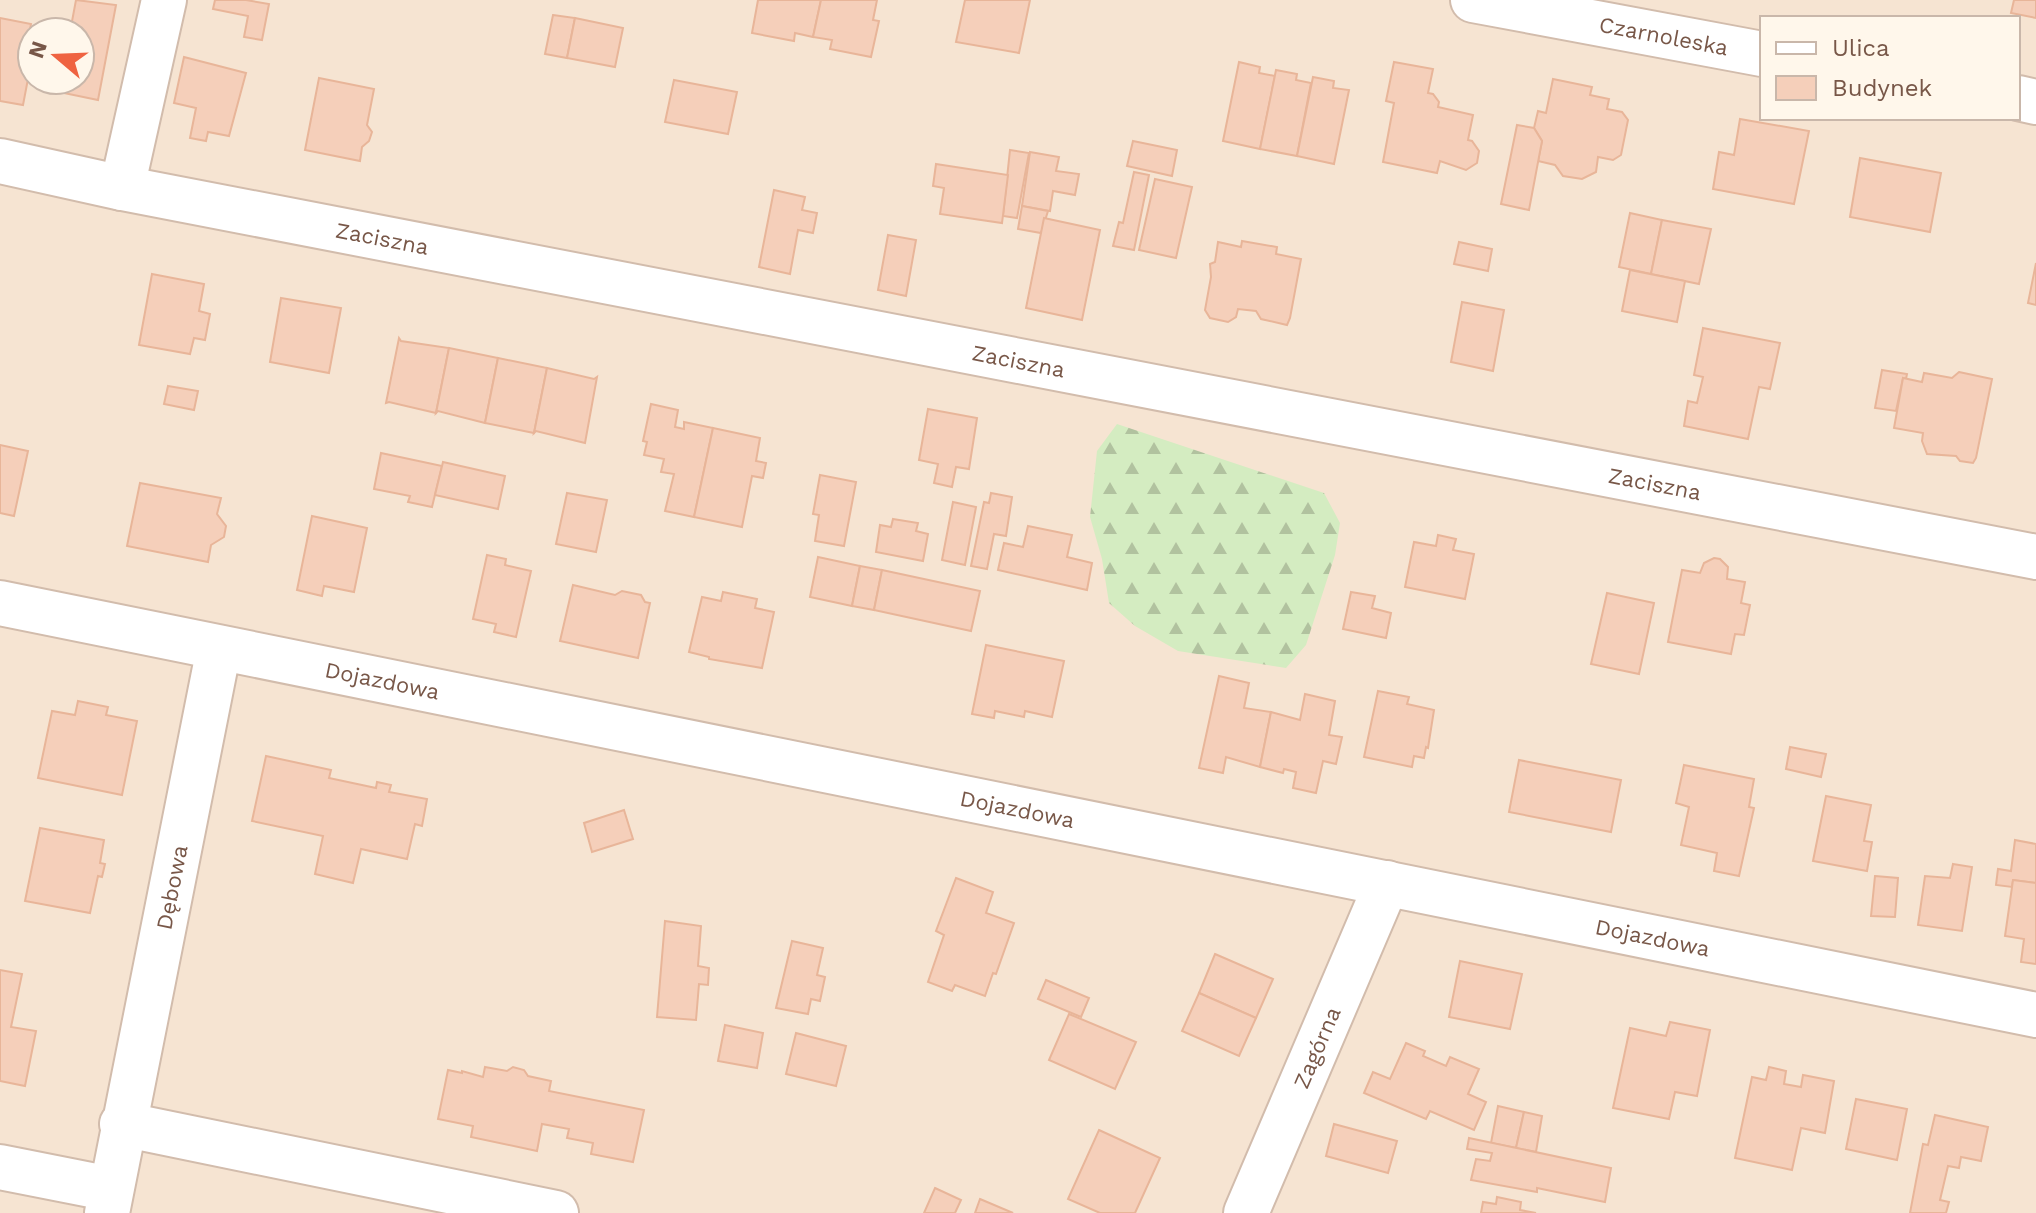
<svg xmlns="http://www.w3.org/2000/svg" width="2036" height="1213" font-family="'Work Sans',sans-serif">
<defs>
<pattern id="forest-firs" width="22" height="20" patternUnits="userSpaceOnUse" patternTransform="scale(2)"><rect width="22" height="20" fill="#d4ecc1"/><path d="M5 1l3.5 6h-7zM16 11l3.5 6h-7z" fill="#b1c29f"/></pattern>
</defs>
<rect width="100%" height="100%" fill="#fef3e4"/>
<path fill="#f6e4d2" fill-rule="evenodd" d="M0 0H2036V1213H0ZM1762 18H2018V118H1762ZM32 32H80V80H32Z"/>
<path fill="url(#forest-firs)" d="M1117 424 1324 493 1340 523 1335 555 1306 645 1286 668 1178 651 1135 626 1109 603 1102 559 1090 517 1097 451Z"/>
<g fill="#f5cfba" stroke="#e8b599" stroke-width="2">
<path d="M76 0 116 5 98 100 59 92 61 80H80V32H70Z"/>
<path d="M215 0H246L269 4 262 40 244 37 248 16 213 9Z"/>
<path d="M758 0H821L813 37 795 33 794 41 752 33Z"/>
<path d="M821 0H877L873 20 879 21 871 57 830 49 832 40 813 37Z"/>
<path d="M965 0H1030L1019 53 956 42Z"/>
<path d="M2014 0H2036V18L2011 13Z"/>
<path d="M553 15 575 18 567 58 545 54Z"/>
<path d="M0 18 31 24 24 61 31 63 23 105 0 101Z"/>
<path d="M575 18 623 28 615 67 567 58Z"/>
<path d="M184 57 246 73 229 136 208 132 206 141 190 138 196 108 174 103Z"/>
<path d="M1239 62 1260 67 1259 73 1275 76 1260 149 1223 141Z"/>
<path d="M1394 62 1433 69 1428 93 1433 94 1439 102 1438 107 1473 115 1468 140 1472 141 1479 151 1477 163 1466 170 1440 161 1437 173 1383 162 1394 103 1386 101Z"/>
<path d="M1276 70 1297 74 1296 80 1311 83 1297 156 1260 149Z"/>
<path d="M1313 77 1334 81 1333 88 1349 90 1334 164 1297 156Z"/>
<path d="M319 78 374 89 367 125 372 132 369 141 362 147 360 161 305 150Z"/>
<path d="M1553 79 1592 87 1590 95 1609 99 1607 109 1622 112 1628 120 1621 155 1613 160 1598 157 1596 172 1582 179 1563 176 1555 165 1538 161 1542 141 1534 128 1538 111 1546 113Z"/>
<path d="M674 80 737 92 728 134 665 122Z"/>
<path d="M1740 119 1809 131 1794 204 1713 189 1719 152 1734 155Z"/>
<path d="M1517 125 1534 128 1542 141 1529 210 1501 204Z"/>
<path d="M1133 141 1177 150 1172 176 1127 166Z"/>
<path d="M1010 150 1029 153 1017 218 1003 216Z"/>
<path d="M1030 152 1059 157 1056 171 1079 174 1075 195 1053 191 1050 211 1022 206Z"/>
<path d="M1860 158 1941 173 1930 232 1850 217Z"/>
<path d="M936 164 1008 175 1002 223 940 214 944 188 933 186Z"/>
<path d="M1134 172 1149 175 1134 250 1113 246 1119 222 1123 223Z"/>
<path d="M1155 179 1192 187 1176 258 1139 250Z"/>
<path d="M774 190 805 197 802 210 817 213 813 233 798 230 790 274 759 267Z"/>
<path d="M1022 206 1048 211 1041 233 1018 229Z"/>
<path d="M1630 213 1662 220 1651 274 1619 267Z"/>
<path d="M1044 218 1100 230 1082 320 1026 308Z"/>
<path d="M1662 220 1711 229 1699 284 1651 274Z"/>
<path d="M888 235 916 240 906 296 878 290Z"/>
<path d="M1242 241 1277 247 1276 254 1301 259 1290 318 1287 325 1261 319 1256 311 1238 309 1236 317 1228 322 1210 318 1205 310 1211 277 1210 264 1215 262 1218 242 1241 247Z"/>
<path d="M1459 242 1492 249 1488 271 1454 264Z"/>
<path d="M2036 263V305L2028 303Z"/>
<path d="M1630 270 1685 281 1677 322 1622 311Z"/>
<path d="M152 274 204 284 199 311 210 314 205 340 194 338 190 354 139 345Z"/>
<path d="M281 298 341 308 329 373 270 362Z"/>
<path d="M1462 302 1504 310 1493 371 1451 362Z"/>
<path d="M1703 328 1780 343 1770 389 1759 387 1748 439 1684 426 1688 401 1697 403 1703 377 1694 375Z"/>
<path d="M399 338 401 341 449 348 436 413 389 402 386 403Z"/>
<path d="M449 348 498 358 485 423 438 411 436 413Z"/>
<path d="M498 358 547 368 534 433 485 423Z"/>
<path d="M547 368 594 379 597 377 585 443 536 431 534 433Z"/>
<path d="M1882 370 1907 374 1906 379 1903 378 1896 411 1875 408Z"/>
<path d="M1959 372 1992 379 1976 458 1973 463 1960 461 1956 456 1927 454 1922 441 1923 433 1894 428 1903 378 1922 382 1924 373 1952 378Z"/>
<path d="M168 386 198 391 194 410 164 404Z"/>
<path d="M651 404 678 410 675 427 684 429V422L713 428 694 517 665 511 674 474 661 472 664 459 644 455 647 442 643 441Z"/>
<path d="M928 409 977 418 969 469 956 467 952 487 934 483 938 464 919 460Z"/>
<path d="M713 428 760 438 756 461 766 463 763 478 752 476 742 527 694 517Z"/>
<path d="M0 445 28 451 14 516 0 513Z"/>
<path d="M381 453 442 466 432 507 408 502 410 496 374 489Z"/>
<path d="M443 462 505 476 498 509 435 495Z"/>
<path d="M820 475 856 482 844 546 815 541 819 515 813 514Z"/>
<path d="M140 483 221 498 217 514 226 526 224 537 211 545 208 562 127 546Z"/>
<path d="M567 493 607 500 596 552 556 544Z"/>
<path d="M991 493 1012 497 1006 536 994 534 987 569 971 566 984 502 989 503Z"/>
<path d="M953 502 976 507 965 565 942 560Z"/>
<path d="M312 516 367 528 354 592 324 586 322 596 297 590Z"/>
<path d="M893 519 918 523 916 531 928 534 923 561 876 552 880 525 891 527Z"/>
<path d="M1028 526 1072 535 1067 557 1092 563 1087 590 998 570 1004 543 1023 547Z"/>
<path d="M1438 535 1456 539 1453 550 1474 554 1465 599 1405 587 1414 542 1436 546Z"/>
<path d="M487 555 506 559 505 565 531 571 516 637 494 632 496 624 473 619Z"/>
<path d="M818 557 860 566 852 606 810 597Z"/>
<path d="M1714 558 1720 559 1728 567 1727 579 1745 582 1741 603 1750 605 1744 635 1735 634 1731 654 1668 642 1682 570 1700 573 1704 563Z"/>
<path d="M860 566 882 570 874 610 852 606Z"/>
<path d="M882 570 980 591 971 631 874 610Z"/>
<path d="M573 585 615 595 622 591 641 595 645 602 650 603 638 658 560 641Z"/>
<path d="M723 592 757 599 755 608 774 612 762 668 709 659V657L689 652 702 597 721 601Z"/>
<path d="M1351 592 1375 596 1372 608 1391 613 1386 638 1343 629Z"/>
<path d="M1607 593 1654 603 1639 674 1591 664Z"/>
<path d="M986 645 1064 661 1052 717 1025 711 1024 717 995 711 994 718 972 714Z"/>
<path d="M1219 676 1249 683 1244 708 1271 712 1260 767 1226 757 1223 773 1199 768Z"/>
<path d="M1378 691 1409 697 1407 704 1434 710 1428 748 1426 747 1424 758 1414 756 1412 767 1364 757Z"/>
<path d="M1305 694 1335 701 1329 735 1342 737 1336 764 1323 761 1316 793 1293 788 1296 772 1284 769 1283 773 1260 767 1271 712 1300 720Z"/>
<path d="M78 701 108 707 106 715 137 721 122 795 38 778 52 711 75 715Z"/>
<path d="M1790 747 1826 754 1821 777 1786 769Z"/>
<path d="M266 756 331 770 329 778 376 788 377 782 391 785 389 792 427 799 422 826 415 824 407 859 361 849 353 883 315 874 323 836 252 821Z"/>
<path d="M1519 760 1621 780 1611 832 1509 812Z"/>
<path d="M1684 765 1754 779 1749 807 1754 808 1739 876 1714 871 1717 853 1681 845 1689 807 1676 803Z"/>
<path d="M1826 796 1871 805 1864 841 1872 842 1867 871 1813 861Z"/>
<path d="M624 810 633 839 592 852 584 823Z"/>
<path d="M40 828 104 840 100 863 105 864 102 877 98 876 90 913 25 901Z"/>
<path d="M2015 840 2036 844V883L2013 880 2012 887 1996 885 1998 869 2011 871Z"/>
<path d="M1953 864 1972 867 1962 931 1918 925 1925 876 1950 878Z"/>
<path d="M1875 876 1898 878 1895 917 1871 916Z"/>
<path d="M956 878 993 892 986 913 1014 923 996 974 993 973 985 996 955 985 952 991 928 982 944 935 936 931Z"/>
<path d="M2013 880 2036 883V964L2021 962 2024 939 2005 936Z"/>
<path d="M665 921 701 926 698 966 709 968 708 985 699 984 696 1020 657 1017Z"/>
<path d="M792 941 823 948 817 975 825 977 820 1001 811 999 808 1014 776 1008Z"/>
<path d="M1215 954 1273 979 1256 1018 1199 993Z"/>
<path d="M1460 961 1522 974 1510 1029 1449 1017Z"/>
<path d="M0 970 22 974 11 1027 36 1031 25 1086 0 1081Z"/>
<path d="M1046 980 1089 998 1081 1017 1038 999Z"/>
<path d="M1199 993 1256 1018 1239 1056 1182 1031Z"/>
<path d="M1069 1014 1136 1042 1115 1089 1049 1060Z"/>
<path d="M1670 1022 1710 1030 1697 1096 1675 1092 1669 1119 1613 1108 1630 1028 1666 1036Z"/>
<path d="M725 1025 763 1033 757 1068 718 1061Z"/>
<path d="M796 1033 846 1046 836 1086 786 1074Z"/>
<path d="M1406 1043 1425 1051 1423 1056 1446 1066 1450 1057 1479 1069 1468 1094 1486 1102 1474 1130 1430 1111 1426 1119 1364 1093 1373 1072 1390 1079Z"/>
<path d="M485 1067 507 1071 513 1067 524 1070 528 1076 551 1081 549 1091 644 1110 633 1162 591 1154 593 1143 567 1138 569 1129 542 1124 537 1151 471 1137 473 1126 438 1119 448 1070 462 1073V1071L483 1077Z"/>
<path d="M1769 1067 1786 1071 1784 1084 1801 1087 1803 1075 1834 1081 1825 1133 1801 1128 1792 1170 1735 1158 1752 1077 1766 1080Z"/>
<path d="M1856 1099 1907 1109 1897 1160 1846 1149Z"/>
<path d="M1498 1106 1524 1112 1516 1148 1491 1143Z"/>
<path d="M1524 1112 1542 1116 1536 1152 1516 1148Z"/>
<path d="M1935 1115 1988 1127 1981 1161 1961 1157 1959 1168 1948 1166 1940 1200 1949 1202 1946 1213H1910L1923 1144 1928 1145Z"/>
<path d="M1334 1124 1397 1141 1388 1173 1326 1156Z"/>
<path d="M1099 1130 1160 1158 1135 1213H1100L1068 1199Z"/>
<path d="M1469 1138 1611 1168 1605 1202 1537 1188V1192L1471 1180 1476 1159 1490 1161 1492 1153 1467 1149Z"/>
<path d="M935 1188 961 1200 955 1213H924Z"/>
<path d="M1497 1197 1521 1202 1520 1210 1536 1213H1481L1483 1202 1496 1204Z"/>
<path d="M980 1199 1013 1213H975Z"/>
</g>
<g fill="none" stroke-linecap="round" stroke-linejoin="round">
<defs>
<g id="minor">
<path id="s1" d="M1473 0 1762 54"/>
<path d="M2018 98 2036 102"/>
<path id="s2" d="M0 161 122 188 2036 557"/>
<path d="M122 188 164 0"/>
<path id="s3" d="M0 603 2036 1015"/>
<path d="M122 1124 556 1213"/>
<path d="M0 1167 111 1189"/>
<path id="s4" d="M107 1213 219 648"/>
<path id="s5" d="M1246 1213 1387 883"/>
</g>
</defs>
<use href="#minor" stroke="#d2bcac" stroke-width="48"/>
<use href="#minor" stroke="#fff" stroke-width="44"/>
</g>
<g text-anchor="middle" stroke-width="7" stroke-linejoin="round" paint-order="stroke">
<g font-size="22" fill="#785748" stroke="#fff7eb">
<text dy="8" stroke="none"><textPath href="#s1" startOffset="194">Czarnoleska</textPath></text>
<text dy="8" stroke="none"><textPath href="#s2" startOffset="390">Zaciszna</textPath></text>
<text dy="8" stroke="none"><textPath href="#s2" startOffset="1038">Zaciszna</textPath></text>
<text dy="8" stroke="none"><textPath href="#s2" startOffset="1686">Zaciszna</textPath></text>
<text dy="8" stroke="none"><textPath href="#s3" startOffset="390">Dojazdowa</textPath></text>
<text dy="8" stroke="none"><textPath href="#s3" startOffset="1038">Dojazdowa</textPath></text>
<text dy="8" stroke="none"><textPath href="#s4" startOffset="332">Dębowa</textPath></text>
<text dy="8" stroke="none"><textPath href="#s3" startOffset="1686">Dojazdowa</textPath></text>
<text dy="8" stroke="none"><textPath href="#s5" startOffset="180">Zagórna</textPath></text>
</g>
</g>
<rect x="1760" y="16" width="260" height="104" fill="#fff7eb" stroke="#c9b7aa" stroke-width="2"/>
<rect x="1776" y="42" width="40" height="12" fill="#ffffff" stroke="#c9b7aa" stroke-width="2"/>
<text x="1832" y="56" font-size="24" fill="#785748">Ulica</text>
<rect x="1776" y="76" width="40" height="24" fill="#f5cfba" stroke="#c9b7aa" stroke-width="2"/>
<text x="1832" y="96" font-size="24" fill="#785748">Budynek</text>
<g transform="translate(56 56) rotate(289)"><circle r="38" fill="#fff7eb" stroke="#c9b7aa" stroke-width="2"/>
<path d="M0-6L14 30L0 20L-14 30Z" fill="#ef6341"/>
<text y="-12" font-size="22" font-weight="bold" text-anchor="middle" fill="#785748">N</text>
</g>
</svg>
